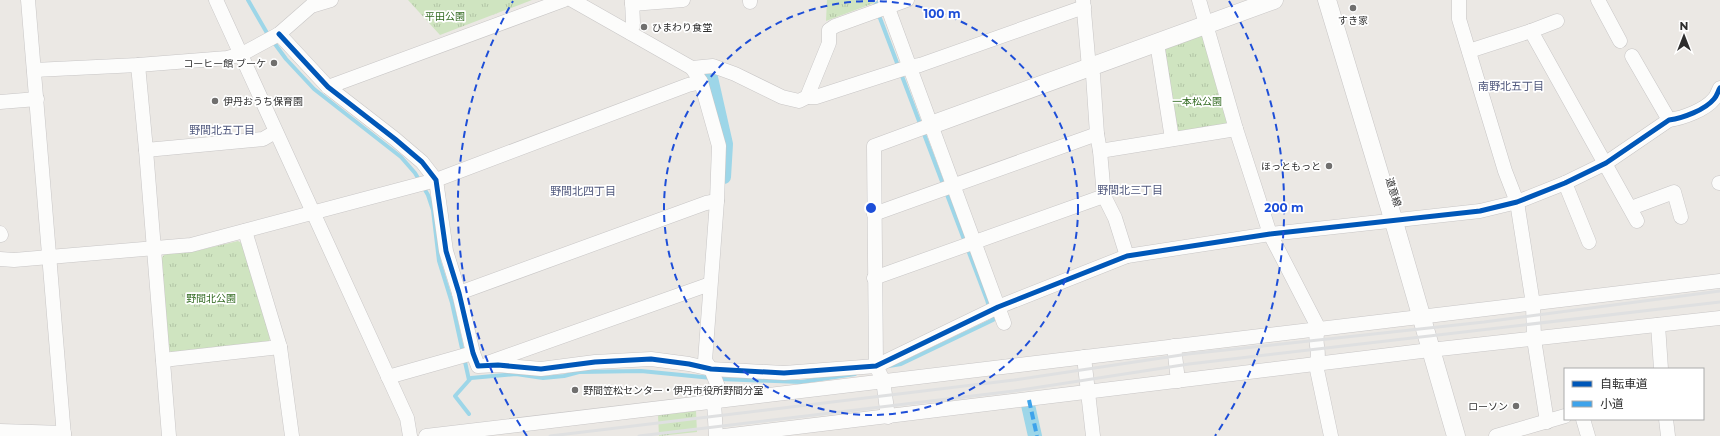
<svg xmlns="http://www.w3.org/2000/svg" width="1720" height="436" font-family="Montserrat,'Noto Sans JP',sans-serif">
<defs>
<pattern id="park-tufts" width="24" height="20" patternUnits="userSpaceOnUse"><rect width="24" height="20" fill="#cfe4c0"/><path d="M3 7l-1-3M5 7V3M7 7l1-3M15 17l-1-3M17 17v-4M19 17l1-3" fill="none" stroke="#b2c4a5"/></pattern>
</defs>
<rect width="100%" height="100%" fill="#ebe8e4"/>
<g fill="url(#park-tufts)">
<path d="M408 0H532L440 35Z"/>
<path d="M827 0H875L874 3 826 21Z"/>
<path d="M1203 35 1228 125 1179 132 1175 129 1163 52 1165 48Z"/>
<path d="M238 241 243 244 271 336 269 341 171 352 167 348 160 260 165 254 196 251Z"/>
<path d="M696 411 697 432 659 436 658 415Z"/>
</g>
<g fill="none" stroke-linecap="round" stroke-linejoin="round">
<g stroke="#9dd6e8" stroke-width="4">
<path d="M248 0 267 33 286 59 314 89 401 157 415 173 428 195 433 210 439 261 452 303 469 380"/>
<path d="M881 0 875 5 987 300 993 320 901 364 889 366"/>
<path d="M719 379 801 382 855 374"/>
<path d="M469 414 455 396 471 378 516 374 543 378 564 376 579 372 641 371 712 378"/>
</g>
<g stroke="#9dd6e8" stroke-width="14">
<path d="M710 73 726 144 724 177"/>
<path d="M1028 405 1035 436"/>
</g>
<defs>
<g id="minor">
<path d="M28 0 64 436"/>
<path d="M216 0 407 418 410 436"/>
<path d="M572 0 692 68 701 82 719 146 717 201 705 361 711 369 719 389 714 402 716 436"/>
<path d="M750 0V2"/>
<path d="M885 0 1004 323"/>
<path d="M1083 0 1089 68 1093 75 1097 134 1100 151 1104 196 1115 218 1127 256"/>
<path d="M1199 0 1236 129 1270 234 1319 329C1312 341 1322 352 1316 365L1331 436"/>
<path d="M1459 0V19L1505 171 1517 202 1533 304 1534 339 1547 422"/>
<path d="M1598 0 1620 41"/>
<path d="M632 4 683 0"/>
<path d="M1531 31 1557 21"/>
<path d="M631 33 633 23 632 0"/>
<path d="M279 34 328 87 395 139 422 162 436 180 446 251 459 293 473 353 478 366 498 365 541 369 595 362 651 359 689 364 711 369 784 373 876 366 998 307 1127 256 1270 234 1480 211 1517 202 1565 183 1606 163 1669 120C1683 118 1705 110 1714 99 1717 96 1718 91 1720 88"/>
<path d="M1157 43 1172 139"/>
<path d="M1469 51 1531 31 1637 221"/>
<path d="M1632 56 1669 120"/>
<path d="M138 65 146 150 263 139 275 132"/>
<path d="M692 68 713 66 735 74 782 97 799 101 807 97 829 43V30L835 26 907 0"/>
<path d="M34 70 138 65 227 58 242 54 279 34 311 6 331 0"/>
<path d="M328 87 564 0"/>
<path d="M807 97H816L909 67 920 65 1084 7"/>
<path d="M0 102 37 99"/>
<path d="M146 150 169 436"/>
<path d="M1100 151 1236 129"/>
<path d="M1565 183 1589 242"/>
<path d="M1719 183H1720"/>
<path d="M1631 208 1674 192 1681 217"/>
<path d="M874 214 1097 134"/>
<path d="M245 231 280 347 292 436"/>
<path d="M0 233 1 235"/>
<path d="M0 259 14 260 191 245 436 180 688 85 701 82"/>
<path d="M874 278 1104 196"/>
<path d="M459 293 706 203 717 201"/>
<path d="M1658 325 1661 369"/>
<path d="M1174 346 1178 381"/>
<path d="M1084 357 1093 436"/>
<path d="M163 360 280 347"/>
<path d="M490 362 710 284"/>
<path d="M388 377 473 353"/>
<path d="M888 417 883 380 876 366 874 146 931 125"/>
<path d="M1583 419 1588 436"/>
<path d="M1666 419 1668 436"/>
<path d="M0 431 64 433"/>
<path d="M426 436 1720 281"/>
<path d="M724 436 1430 350 1720 318"/>
<path d="M1496 436 1565 416"/>
</g>
<g id="tertiary">
<path d="M1327 0 1394 222 1456 436"/>
<path d="M931 125 1274 0"/>
</g>
</defs>
<use href="#minor" stroke="#c8c6c6" stroke-width="15"/>
<use href="#tertiary" stroke="#c8c6c6" stroke-width="19"/>
<use href="#minor" stroke="#fcfcfb" stroke-width="14"/>
<use href="#tertiary" stroke="#fcfcfb" stroke-width="18"/>
<g stroke="#dfe0e1" stroke-width="3">
<path d="M550 436 1014 380 1188 354 1484 322 1720 291"/>
<path d="M639 436 1014 391 1189 364 1720 302"/>
</g>
<path stroke="#3ea3eb" stroke-width="4" stroke-dasharray="8 4" stroke-linecap="butt" d="M1029 400 1037 436"/>
<defs>
<path id="cycleway" d="M279 34 328 87 395 139 422 162 436 180 446 251 459 293 473 353 478 366 498 365 541 369 595 362 651 359 689 364 711 369 784 373 876 366 998 307 1127 256 1270 234 1480 211 1517 202 1565 183 1606 163 1669 120C1683 118 1705 110 1714 99 1717 96 1718 91 1720 88"/>
</defs>
<use href="#cycleway" stroke="#fff" stroke-width="8"/>
<use href="#cycleway" stroke="#0057b8" stroke-width="5"/>
</g>
<g fill="none" stroke="#1d4ed8" stroke-width="2" stroke-dasharray="7 5">
<circle cx="871" cy="208" r="207"/>
<path d="M527 436A413 413 0 0 1 513 1M1229 1A413 413 0 0 1 1215 436"/>
</g>
<g fill="#706f6e" stroke="#fff" stroke-width="1.5">
<circle cx="1353" cy="8" r="4"/>
<circle cx="644" cy="27" r="4"/>
<circle cx="274" cy="63" r="4"/>
<circle cx="215" cy="101" r="4"/>
<circle cx="1329" cy="166" r="4"/>
<circle cx="575" cy="390" r="4"/>
<circle cx="1516" cy="406" r="4"/>
</g>
<g text-anchor="middle" stroke-width="3.5" stroke-linejoin="round" paint-order="stroke">
<g font-size="10" fill="#30691f" stroke="#fff">
<text x="445" y="20">平田公園</text>
<text x="1197" y="105">一本松公園</text>
<text x="211" y="302">野間北公園</text>
</g>
<g font-size="10" fill="#2e2e2e" stroke="#fff" text-anchor="start">
<text x="1353" y="24" text-anchor="middle">すき家</text>
<text x="652" y="31">ひまわり食堂</text>
<text x="266" y="67" text-anchor="end">コーヒー館 ブーケ</text>
<text x="223" y="105">伊丹おうち保育園</text>
<text x="1321" y="170" text-anchor="end">ほっともっと</text>
<text x="583" y="394">野間笠松センター・伊丹市役所野間分室</text>
<text x="1508" y="410" text-anchor="end">ローソン</text>
</g>
<g font-size="10" fill="#2e2e2e" stroke="#fff">
<text transform="translate(1394 192) rotate(73)" y="4">道意線</text>
</g>
<g font-size="11" fill="#50587d" stroke="#fff">
<text x="1511" y="90">南野北五丁目</text>
<text x="222" y="134">野間北五丁目</text>
<text x="1130" y="194">野間北三丁目</text>
<text x="583" y="195">野間北四丁目</text>
</g>
</g>
<circle cx="871" cy="208" r="6" fill="#1d4ed8" stroke="#fff" stroke-width="2"/>
<g font-size="12" text-anchor="middle" font-weight="bold" fill="#1d4ed8" stroke="#fff" stroke-width="3.5" stroke-linejoin="round" paint-order="stroke">
<text x="942" y="18">100 m</text>
<text x="1284" y="212">200 m</text>
</g>
<rect x="1564" y="368" width="140" height="52" fill="#ffffff" stroke="#ababab"/>
<rect x="1572" y="381" width="20" height="6" fill="#0057b8" stroke="#ababab"/>
<text x="1600" y="388" font-size="12" fill="#2e2e2e">自転車道</text>
<rect x="1572" y="401" width="20" height="6" fill="#3ea3eb" stroke="#ababab"/>
<text x="1600" y="408" font-size="12" fill="#2e2e2e">小道</text>
<g transform="translate(1684 36)" stroke="#ffffff" stroke-width="3" paint-order="stroke">
<path d="M0-3L7 15L0 10L-7 15Z" fill="#2e2e2e"/>
<text y="-6" font-size="11" font-weight="bold" text-anchor="middle" fill="#2e2e2e">N</text>
</g>
</svg>
